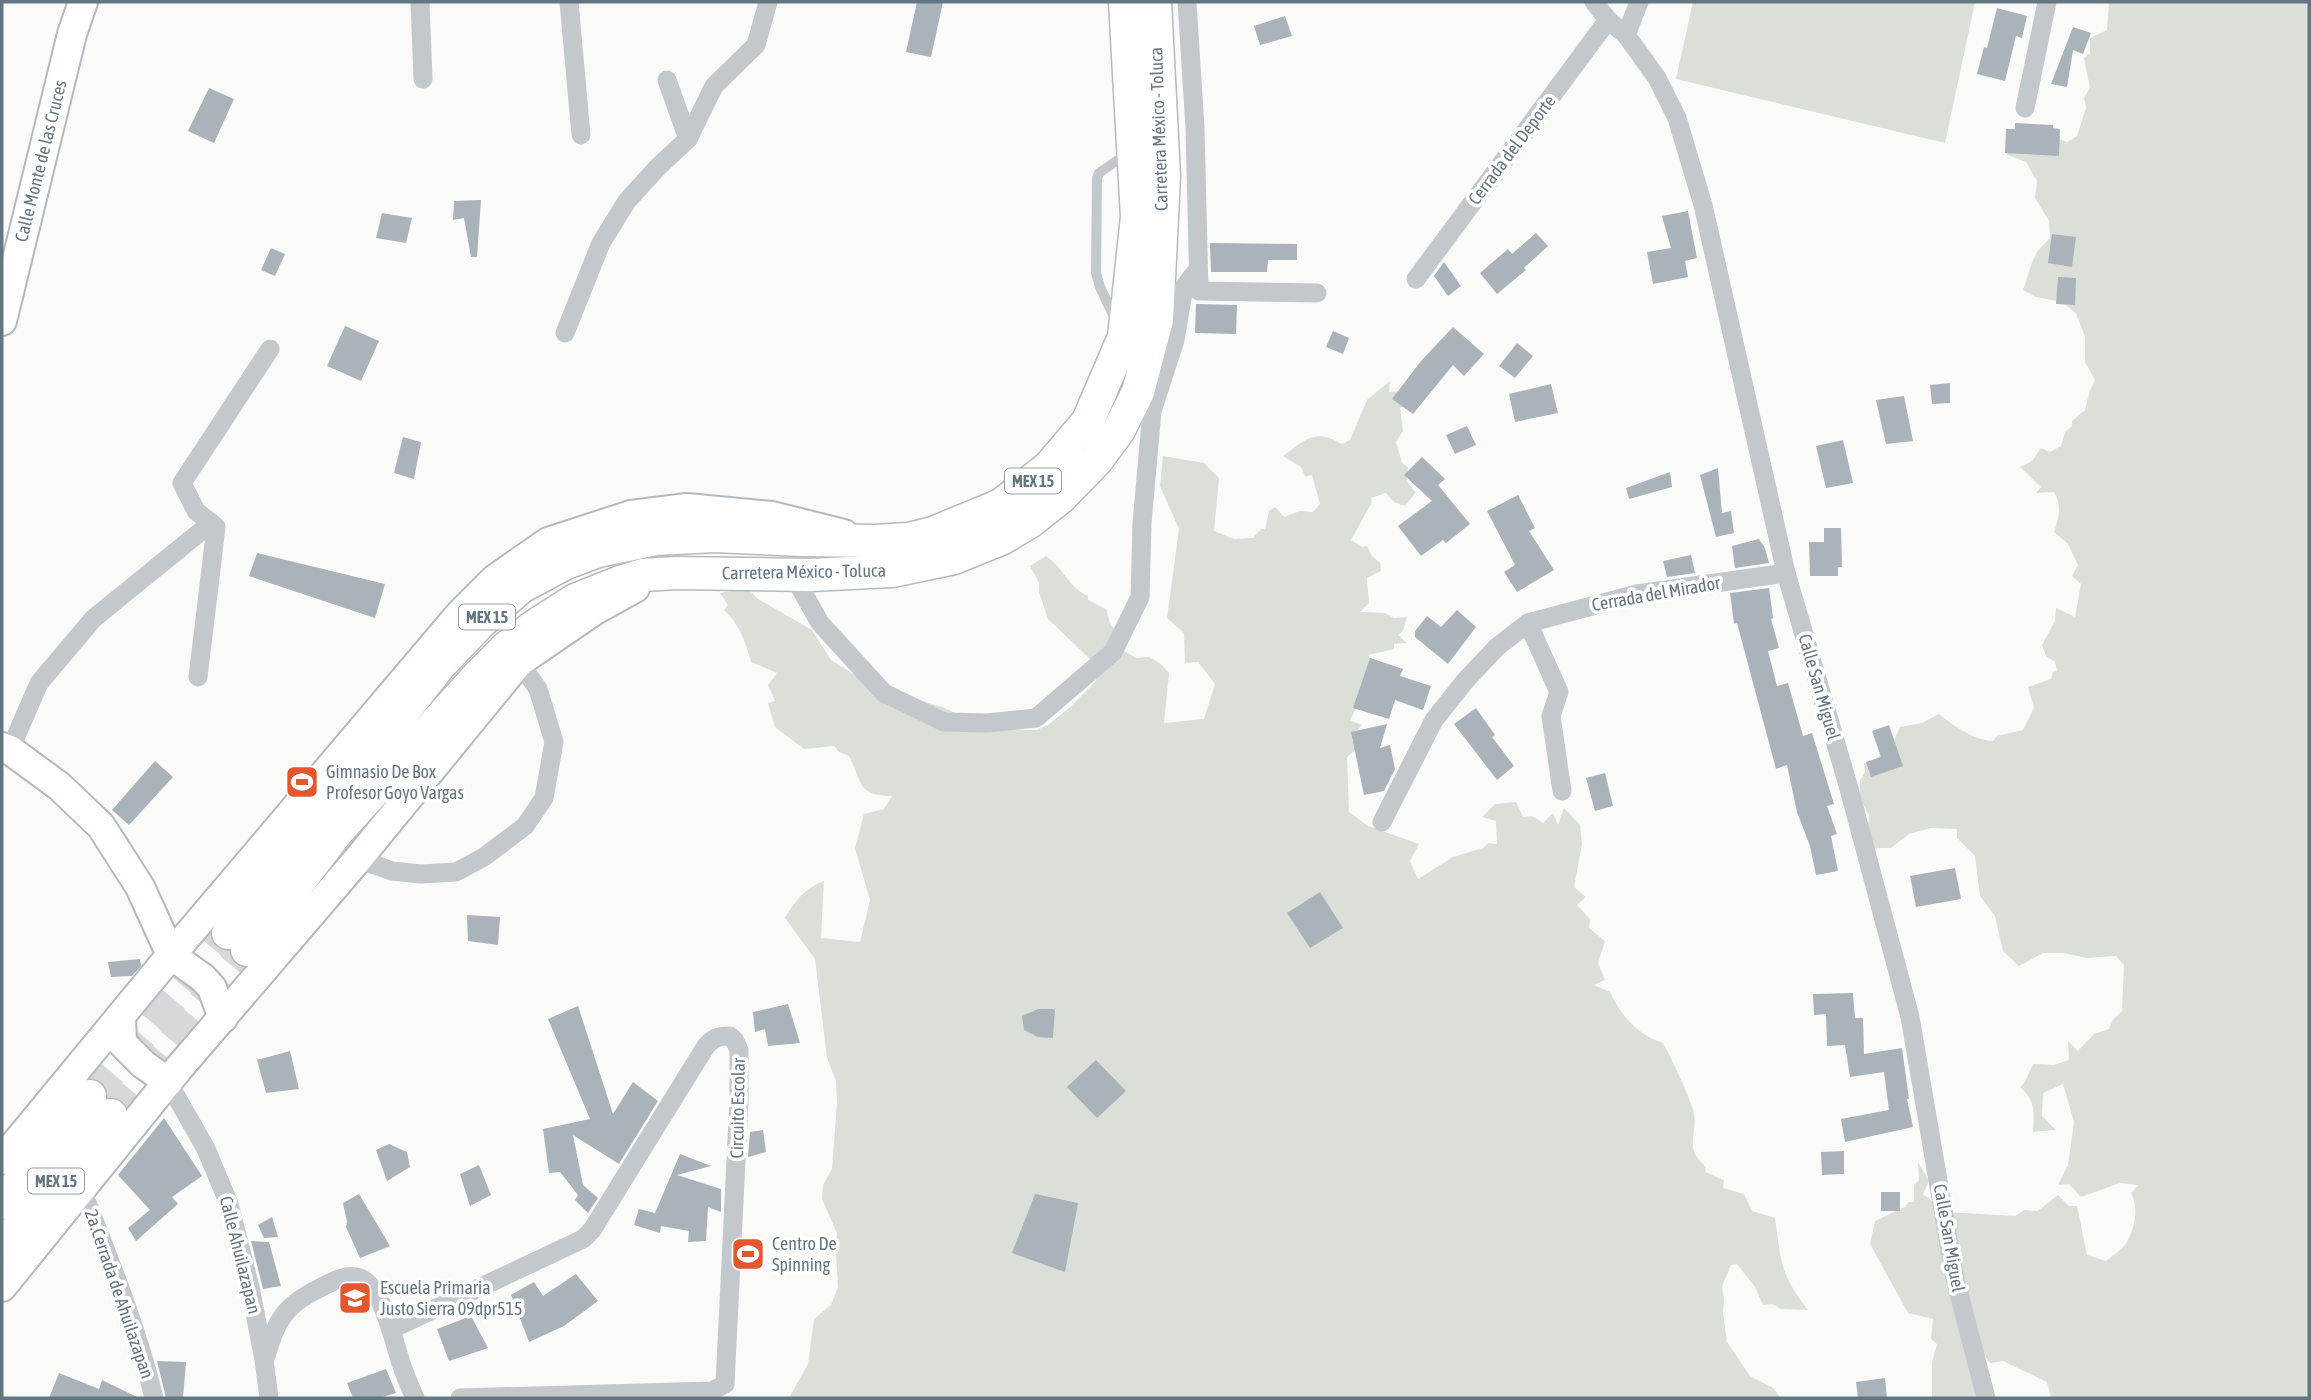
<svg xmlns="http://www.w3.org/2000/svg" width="2311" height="1400" font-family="'Asap Condensed',sans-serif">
<rect width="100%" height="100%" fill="#fafaf8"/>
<g fill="#dadfd7">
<path d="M1693 2H1975L1945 143 1676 79Z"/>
<path d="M2109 2H2309V1398H2051L2047 1382 2003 1361 1990 1363 1984 1355 1981 1398H1932V1363L1937 1344 1931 1339 1933 1319 1908 1313 1870 1244 1875 1221 1905 1207 1909 1202H1914V1185L1919 1180 1918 1162 1929 1181 1923 1194 1946 1212 2015 1216 2025 1210 2038 1211 2058 1195 2069 1206H2077L2087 1255 2106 1261C2112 1256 2123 1249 2127 1242 2135 1228 2139 1207 2131 1193L2139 1185 2120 1183 2081 1197 2069 1184 2058 1185 2068 1165 2074 1122 2063 1084 2043 1093 2042 1116 2056 1130 2033 1132C2034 1112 2036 1101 2020 1087L2025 1082 2033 1064 2054 1065 2069 1060 2068 1041 2078 1051 2094 1034 2109 1029 2113 1020 2122 1011 2124 965 2116 956 2087 958 2063 953H2043L2019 966 2003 951 1995 916 1980 896 1975 856 1957 838V829L1931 828 1909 834 1891 848H1856L1851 834H1868L1869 815 1860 799V781L1865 772 1864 763H1871L1892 745 1900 727 1922 723 1939 714C1954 726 1973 740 1993 741L1997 736 2023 730 2034 708 2028 687 2051 679 2053 672 2057 671 2055 662 2046 656 2042 645 2055 621 2056 608 2075 617 2081 584 2072 576 2078 565 2068 544 2054 532C2059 517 2062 506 2054 492L2036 493 2041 487 2020 467 2032 461 2041 448 2050 452 2061 446 2065 432 2072 426V421L2085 410 2090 390 2095 380 2085 362V337L2076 313 2062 302 2036 297 2023 290C2028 278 2031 260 2038 251 2041 246 2046 243 2050 238L2049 221 2035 198 2037 181 2026 162 2006 154 2014 146 2044 133 2067 142 2077 136 2086 108 2084 98 2090 88 2084 58 2090 53V38L2107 30Z"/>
<path d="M1390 381 1389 392 1401 391 1404 407H1400L1403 431 1396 442 1402 463 1408 467C1406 479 1406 484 1416 492L1405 506 1394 502 1386 493 1371 498 1372 502 1351 540 1362 547 1367 546 1372 556 1380 563 1381 571 1367 578 1369 603 1360 612 1385 613 1394 618 1407 617 1403 631 1398 635 1407 643 1394 644V649L1368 655 1376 671 1350 720 1361 725 1352 740 1359 747 1347 757 1349 812 1368 826 1419 844 1410 861 1418 879 1453 857 1483 848 1488 843 1497 844 1496 821 1482 817 1495 804 1516 802 1523 817 1532 816 1543 823 1553 813 1558 825 1564 808 1580 825 1582 844 1574 887 1586 897 1577 905 1590 919 1589 928 1605 941 1598 963 1605 980 1594 985 1610 992C1620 1015 1639 1036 1663 1043 1673 1061 1687 1091 1693 1110 1700 1134 1681 1146 1706 1167L1705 1172 1724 1180 1723 1188 1744 1194 1752 1211 1775 1218C1781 1262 1780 1274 1808 1310L1781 1309 1772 1304 1763 1305 1755 1287 1737 1264 1731 1265 1722 1286 1724 1300 1723 1313 1727 1342 1750 1376 1773 1388 1781 1398H789L808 1364 814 1319 831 1305 838 1287 836 1255 837 1233 822 1199 823 1185 832 1169 837 1102 836 1081 827 1058 815 959 785 918C795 901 805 888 824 881L821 938 860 942 870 900 855 848 864 814 884 809 892 796C858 796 863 784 849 756L839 752 834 746 804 749 775 727 768 703 775 701 768 685 777 673 751 662C746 643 739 623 724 610L728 605 720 593 747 588 758 599 812 630 831 660 872 686 942 707 988 728 1037 730 1048 725 1070 707 1096 681 1090 659 1048 619 1039 592V583L1030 566 1046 556C1063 567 1068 587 1088 596V600L1106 609 1110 623 1123 642 1114 645 1136 658 1149 657 1161 664 1169 673 1164 723 1204 719 1215 684 1198 662 1185 663 1184 633 1167 618 1179 529 1160 486 1163 456 1204 463 1219 478 1214 531 1234 539 1253 538 1261 529H1265L1269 511 1275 507 1284 517 1300 511 1313 512 1320 504 1312 475 1305 476 1301 467 1283 456C1307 439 1314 428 1342 444L1350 440 1367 400Z"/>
</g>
<g fill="#aab3b9">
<path d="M917 2H943L931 57 906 52Z"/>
<path d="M1997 8 2027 16 2022 38 2016 36 2005 81 1977 74 1984 47 1987 48Z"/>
<path d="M1285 16 1292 36 1260 45 1254 26Z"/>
<path d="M2073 27 2091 33 2083 54 2073 50 2067 87 2051 84Z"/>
<path d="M209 88 234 99 214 143 188 131Z"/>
<path d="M2015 123 2053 125V128L2060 129 2059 156 2005 153 2006 129H2015Z"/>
<path d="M481 200 477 257H471L464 218 453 220 454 201Z"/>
<path d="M1688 211 1697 258 1685 261 1688 277 1653 284 1647 252 1671 248 1662 216Z"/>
<path d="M382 213 412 218 406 243 376 238Z"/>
<path d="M1536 233 1548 246 1524 268 1526 270 1497 294 1480 273 1508 249 1512 254Z"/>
<path d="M2052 234 2076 237 2072 267 2048 263Z"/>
<path d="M1210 243 1297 244V260H1268L1267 272H1211Z"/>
<path d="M271 248 285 254 275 276 261 270Z"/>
<path d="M1444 262 1461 286 1448 296 1434 276Z"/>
<path d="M2058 277 2076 278 2075 305 2056 304Z"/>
<path d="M1196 304 1237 305 1236 334 1195 333Z"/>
<path d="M345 326 379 341 361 381 327 366Z"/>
<path d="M1453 327 1484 354 1464 376 1453 365 1413 414 1392 399 1421 361Z"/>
<path d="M1333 331 1349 338 1343 354 1326 347Z"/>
<path d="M1517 343 1533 356 1515 378 1499 366Z"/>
<path d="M1950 383V403L1932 404 1930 385Z"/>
<path d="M1551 384 1558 413 1515 422 1509 394Z"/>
<path d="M1904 396 1913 441 1886 444 1876 400Z"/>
<path d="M1467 426 1476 445 1455 454 1446 435Z"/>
<path d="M403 437 421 442 414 479 394 473Z"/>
<path d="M1843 440 1853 483 1826 488 1816 446Z"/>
<path d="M1422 457 1445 479 1438 485 1470 524 1446 543 1443 540 1421 556 1398 526 1432 501 1404 475Z"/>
<path d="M1718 468 1722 513 1731 511 1734 533 1716 537 1700 475Z"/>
<path d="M1670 472 1672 487 1629 499 1626 488Z"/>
<path d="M1518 495 1535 528 1529 531 1554 570 1517 592 1504 572 1515 565 1487 511Z"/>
<path d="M1824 528H1841L1842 567H1838V576H1810L1809 542H1824Z"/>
<path d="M1759 539 1765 548 1769 563 1735 568 1732 546Z"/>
<path d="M257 553 385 584 375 618 249 576Z"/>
<path d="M1691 555 1695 573 1667 577 1663 561Z"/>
<path d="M1769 588 1773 618 1771 619 1779 648 1768 651 1777 686 1788 683 1803 736 1812 733 1834 804 1827 806 1837 834 1831 836 1838 871 1816 875 1810 846 1797 812 1787 765 1776 769 1737 623 1734 624 1730 593Z"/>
<path d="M1457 610 1476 627 1448 664 1415 637V631L1427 616 1441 627Z"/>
<path d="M1370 658 1403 669 1400 676 1431 686 1423 710 1395 700 1389 719 1353 708Z"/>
<path d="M1476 708 1495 735 1492 737 1514 766 1497 780 1454 724Z"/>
<path d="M1387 724 1380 748 1390 745 1395 769 1384 791 1364 795 1351 732Z"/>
<path d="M1889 725 1903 766 1871 777 1866 762 1881 757 1872 731Z"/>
<path d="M155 761 173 777 129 825 112 810Z"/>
<path d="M1605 773 1613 806 1595 811 1586 778Z"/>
<path d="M1955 868 1961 899 1916 907 1910 876Z"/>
<path d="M1320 892 1343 928 1310 948 1287 913Z"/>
<path d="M467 915 500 917 498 945 468 941Z"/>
<path d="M140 959 141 966 132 976 111 977 108 962Z"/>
<path d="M1853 993 1855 1018H1863L1864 1054 1902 1048 1909 1099H1907L1913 1127 1845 1142 1841 1119 1889 1110 1884 1072 1850 1077 1845 1045 1827 1046 1826 1014 1814 1015 1813 994Z"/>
<path d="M788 1004 800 1043 768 1046 765 1029 755 1032 753 1012Z"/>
<path d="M578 1006 613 1114 633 1082 658 1101 619 1164 573 1135 583 1185 598 1198 588 1213 575 1200 578 1195 560 1172 549 1173 543 1129 590 1119 548 1019Z"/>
<path d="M1038 1009H1055L1053 1038 1038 1037 1024 1030 1022 1016Z"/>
<path d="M290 1051 299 1089 266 1093 257 1060Z"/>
<path d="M1096 1060 1126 1091 1097 1118 1067 1087Z"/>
<path d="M164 1118 202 1176 172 1197 178 1204 136 1241 128 1228 150 1210 118 1175Z"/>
<path d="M763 1130 766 1152 748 1157 750 1132Z"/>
<path d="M389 1144 407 1152 410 1167 387 1181 376 1150Z"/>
<path d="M1844 1151V1174L1822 1175 1821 1152Z"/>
<path d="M680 1154 711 1166 677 1175 721 1189V1212L708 1207 706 1241 688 1242 689 1231 661 1226 660 1233 634 1225 639 1209 655 1213Z"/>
<path d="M479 1165 491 1195 470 1206 460 1174Z"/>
<rect x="1881" y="1192" width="19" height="19"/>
<path d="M359 1194 390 1246 360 1258 346 1227 347 1222 343 1203Z"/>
<path d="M1035 1194 1078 1203 1065 1272 1012 1253Z"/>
<path d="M272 1217 278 1237 264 1238 258 1225Z"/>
<path d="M251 1241 269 1242 281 1286 263 1289Z"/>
<path d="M576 1274 598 1301 564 1326 529 1342 511 1295 534 1282 543 1296Z"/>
<path d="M471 1316 488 1348 449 1361 437 1329Z"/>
<path d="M157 1361 186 1362 183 1398H166Z"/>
<path d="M386 1369 396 1393 379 1398H353L347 1383Z"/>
<path d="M59 1373 99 1389 102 1380 139 1398H49Z"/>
<path d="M1885 1378 1887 1398H1858L1856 1382Z"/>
</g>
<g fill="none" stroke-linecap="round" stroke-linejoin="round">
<g stroke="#d5d9db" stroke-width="32" stroke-dasharray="32 16" stroke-linecap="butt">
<path d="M90 1096 228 933"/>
<path d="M111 1115 247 950"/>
</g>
<defs>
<g id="secondary">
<path d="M2 321 72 34 83 2"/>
<path d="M2 747 10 750 59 786 101 826 140 887 171 955 203 978 212 988 223 1018"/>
<path d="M121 1016 122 1043 143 1064 168 1082"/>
<path d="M2 1160 171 955 459 615 495 579 548 542 631 515 687 508 772 516 844 534"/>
<path d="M2 1287 179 1068 358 859 519 662 595 610 635 588"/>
</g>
<g id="primary">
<path d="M228 933 440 665 481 622 521 587 566 563 598 551 656 539 714 536 803 540 874 541 909 539 933 533 1001 505 1049 467 1088 421 1124 337 1137 217 1125 2"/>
<path d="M247 950 337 832 479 675 506 648 533 627 575 600 620 582 643 575 676 573 810 575 892 571 954 558 1001 539 1031 521 1060 498 1097 460 1119 430 1138 392 1157 320 1164 176 1155 2"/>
<path d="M2 1203 90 1096"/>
<path d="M2 1247 111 1115"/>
</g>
</defs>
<use href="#secondary" stroke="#b3babf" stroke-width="32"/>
<use href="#primary" stroke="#b5babe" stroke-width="35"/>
<path stroke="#c3c8cc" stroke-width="10" d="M1116 321 1100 287 1096 273 1097 178 1099 173 1128 153"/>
<g stroke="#c3c8cc" stroke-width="19">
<path d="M420 2 423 79"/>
<path d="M569 2 581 135"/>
<path d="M1187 2 1195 128 1199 291 1317 293"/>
<path d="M1594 2 1608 20 1626 35 1657 78 1677 118 1703 205 1786 573 1848 785 1910 1017 1954 1274 1986 1398"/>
<path d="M1626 35 1639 2"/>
<path d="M667 80 688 139"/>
<path d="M2025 108 2047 2"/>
<path d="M1416 279 1608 20"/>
<path d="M565 333 601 243 627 201 658 167 688 139 714 86 756 45 768 2"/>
<path d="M793 575 820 623 884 693 944 722 987 723 1036 718 1113 652 1140 597 1142 523 1152 411 1175 340 1184 287 1198 269"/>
<path d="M1528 623 1559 692 1551 716 1562 791"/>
<path d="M198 677 216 527 196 511 182 483 270 349"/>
<path d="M10 750 39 683 94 618 211 523"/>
<path d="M1382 822 1434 720 1465 681 1497 647 1528 623 1637 594 1786 573"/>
<path d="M358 859 392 871 421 874 456 872 484 857 525 826 544 798 554 742 538 689 519 662"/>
<path d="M168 1082 206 1149 229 1204 250 1287 264 1360 269 1398"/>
<path d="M82 1190C109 1258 137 1327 154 1398"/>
<path d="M392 1329 583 1239 592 1230 706 1046C713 1038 718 1036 730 1036L735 1041 739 1050V1100L725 1384 712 1391 460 1398"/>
<path d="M266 1356C276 1320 286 1304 320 1288 332 1282 346 1273 360 1278 383 1287 394 1343 401 1363 405 1375 410 1387 415 1398"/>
</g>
<use href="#secondary" stroke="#fff" stroke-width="28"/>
<use href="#primary" stroke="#fff" stroke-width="32"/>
</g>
<defs>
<symbol id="stadium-square" viewBox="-11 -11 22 22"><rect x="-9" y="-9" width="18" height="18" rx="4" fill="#e4572e" stroke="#fff"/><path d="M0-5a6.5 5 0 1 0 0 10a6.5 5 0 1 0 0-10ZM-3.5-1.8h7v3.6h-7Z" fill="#fff"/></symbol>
<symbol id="school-square" viewBox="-11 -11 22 22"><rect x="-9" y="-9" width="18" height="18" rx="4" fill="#e4572e" stroke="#fff"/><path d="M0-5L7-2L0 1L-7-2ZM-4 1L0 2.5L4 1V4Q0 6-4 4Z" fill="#fff"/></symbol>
</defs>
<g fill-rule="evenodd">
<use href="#stadium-square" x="283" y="763" width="38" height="38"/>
<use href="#stadium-square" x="729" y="1235" width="38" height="38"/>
<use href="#school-square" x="336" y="1279" width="38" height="38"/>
</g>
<g text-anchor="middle" stroke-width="7" stroke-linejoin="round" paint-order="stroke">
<g fill="#fff" stroke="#939fa8" stroke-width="2">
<rect x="1005" y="468.5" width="56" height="25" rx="5"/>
<rect x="459" y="604.5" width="56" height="25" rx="5"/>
<rect x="28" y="1168.5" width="56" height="25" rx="5"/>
</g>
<g font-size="16" font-weight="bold" fill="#657683">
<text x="1033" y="487">MEX 15</text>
<text x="487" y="623">MEX 15</text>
<text x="56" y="1187">MEX 15</text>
</g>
<g font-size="18" fill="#657683" stroke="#fff">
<text transform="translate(1159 129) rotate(-92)" y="6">Carretera México - Toluca</text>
<text transform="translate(1512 150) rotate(-53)" y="6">Cerrada del Deporte</text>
<text transform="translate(41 161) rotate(-76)" y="6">Calle Monte de las Cruces</text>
<text transform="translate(804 572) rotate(-1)" y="6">Carretera México - Toluca</text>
<text transform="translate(1656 594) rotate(-10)" y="6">Cerrada del Mirador</text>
<text transform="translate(1819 687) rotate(74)" y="6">Calle San Miguel</text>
<text transform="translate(738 1108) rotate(-89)" y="6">Circuito Escolar</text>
<text transform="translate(1949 1238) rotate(80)" y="6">Calle San Miguel</text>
<text transform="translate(240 1255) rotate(76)" y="6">Calle Ahuilazapan</text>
<text transform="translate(119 1294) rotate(71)" y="6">2a.Cerrada de Ahuilazapan</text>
</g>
<g font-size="18" fill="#657683" stroke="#fff" text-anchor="start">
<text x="326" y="778">Gimnasio De Box<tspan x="326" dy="21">Profesor Goyo Vargas</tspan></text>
<text x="772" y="1250">Centro De<tspan x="772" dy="21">Spinning</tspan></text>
<text x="380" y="1294">Escuela Primaria<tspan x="380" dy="21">Justo Sierra 09dpr515</tspan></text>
</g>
</g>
<rect width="2311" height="1400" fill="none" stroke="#657683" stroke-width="7"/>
</svg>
